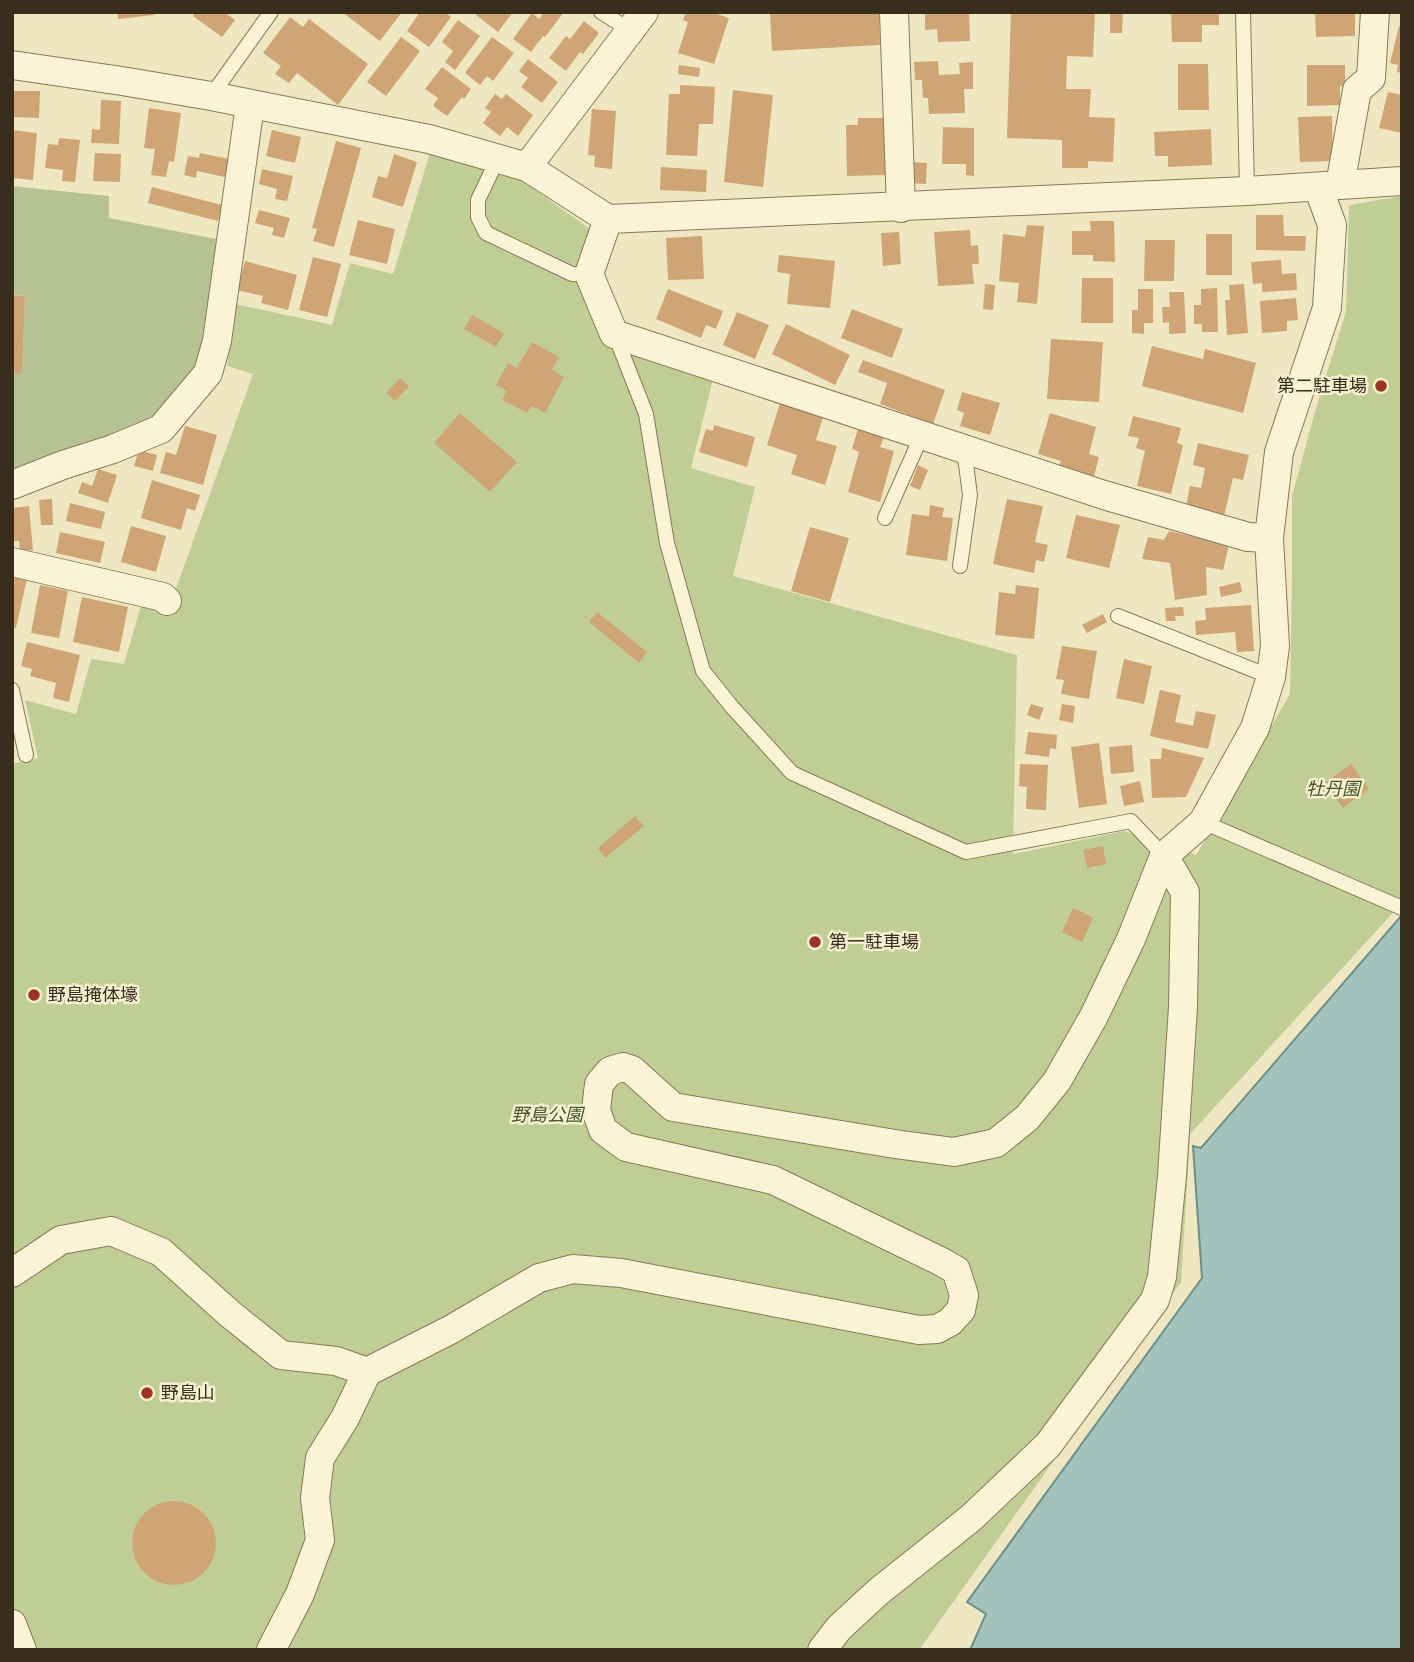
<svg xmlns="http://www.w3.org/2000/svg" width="1414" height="1662" font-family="Georgia,'Noto Sans JP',serif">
<rect width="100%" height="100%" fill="#efe7c1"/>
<path fill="#c0ce95" d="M430 153 521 180 590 229 577 266 611 346 713 379 691 468 755 487 733 576 1017 655 1013 854 1124 831 1196 855 1290 694 1292 574V496L1315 412 1346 311 1349 205 1402 196V903L1190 1134 1181 1282 919 1650H12V764L38 758 25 700 76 714 91 659 124 664 143 599 173 597 253 374 227 366 235 304 332 325 350 263 393 274Z"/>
<path fill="#b7c294" d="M12 186 109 196V218L216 239 206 353 161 415 147 427 12 471V373H22L25 296 12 294Z"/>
<path fill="#a4c2bc" stroke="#6b908b" stroke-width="2" d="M1402 915V1650H970L986 1614 967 1602 1202 1278 1193 1146 1201 1148Z"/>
<g fill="#cfa575">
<path d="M117 12H153L154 15 118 19Z"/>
<path d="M195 12H224L235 20 222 37 193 16Z"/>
<path d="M342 12H402L380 41Z"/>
<path d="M420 12H445L451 17 429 47 407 31Z"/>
<path d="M479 12H513L498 32 476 15Z"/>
<path d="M544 12H564L545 37 543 36 531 52 513 39 532 13 539 19Z"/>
<path d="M686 12H711L729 18 714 64 678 53 688 22 683 20Z"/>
<path d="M812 12H879L880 45 772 51 770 14Z"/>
<path d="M925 12H969L970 41 938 42 937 29 925 30Z"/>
<path d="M1011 12H1095L1093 57 1067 56 1066 89H1091L1089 117 1115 118 1113 162 1088 161V168H1062V140L1007 138Z"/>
<path d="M1110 12H1123L1122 33H1110Z"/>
<path d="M1171 12H1219V25H1202V42H1172Z"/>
<path d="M1315 12H1355V36L1316 37Z"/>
<path d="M290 17 303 27 309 19 368 64 338 105 297 73 289 83 275 74 281 66 263 53Z"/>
<path d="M458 20 480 36 455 70 445 62 453 51 442 42Z"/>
<path d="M584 21 599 33 583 54 580 52 566 71 549 58 566 36 570 39Z"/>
<path d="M1399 26 1402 27V73L1397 72 1398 65 1390 63Z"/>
<path d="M401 37 420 51 386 96 367 82Z"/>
<path d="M492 37 514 53 493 81 487 76 480 85 465 73Z"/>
<path d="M528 59 558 82 542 103 521 87 528 78 519 71Z"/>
<path d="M938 61 939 75 960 74 959 63 973 62V89H964L965 113 929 114 928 98H923L922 80H915L914 62Z"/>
<path d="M1178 64H1208L1209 110H1178Z"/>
<path d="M679 65 700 68 699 77 678 74Z"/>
<path d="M1307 65H1345V86H1340V105L1307 106Z"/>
<path d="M442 67 471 89 464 99 462 97 447 116 433 106 438 98 425 89Z"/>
<path d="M680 85 715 87 713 124H699L697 156 666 155 669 94H680Z"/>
<path d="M733 90 773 95 763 187 724 182Z"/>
<path d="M12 91H40L39 118 12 117Z"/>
<path d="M1388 92 1402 95V133L1379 128Z"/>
<path d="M495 94 502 99 506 94 533 115 518 136 507 127 500 136 483 123 491 112 485 108Z"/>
<path d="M101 100 121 101 119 144 91 143 92 129 100 130Z"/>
<path d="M149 108 181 113 174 162 169 161 166 177 151 175 155 149 144 148Z"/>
<path d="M592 109 616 111 612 169 594 167 595 156 588 155Z"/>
<path d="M1332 116 1333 161 1300 162 1298 117Z"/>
<path d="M858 118H886L887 175 847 176 846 125H858Z"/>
<path d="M943 127 974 128V176L966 175V164H942Z"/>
<path d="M1211 129 1212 165 1168 167V156H1155L1154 132Z"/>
<path d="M12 130 37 133 33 180 12 178Z"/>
<path d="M272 130 301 137 295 163 266 156Z"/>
<path d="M59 138 80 140 75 182 62 181 63 170 45 168 48 144 58 145Z"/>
<path d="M336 141 361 148 334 247 313 241 317 229 312 228Z"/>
<path d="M95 153 121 154 120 182 93 181Z"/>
<path d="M200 153 229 159 225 177 197 171 196 178 184 175 188 156 199 158Z"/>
<path d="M394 154 417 162 403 207 372 197 378 176 387 178Z"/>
<path d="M909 162 927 163 926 184 909 183Z"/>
<path d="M661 167 707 170 706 192 660 190Z"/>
<path d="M262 169 293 176 287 201 275 199 277 189 259 184Z"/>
<path d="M152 187 222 205 218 221 148 203Z"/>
<path d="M259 210 290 218 284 238 272 235 274 228 255 223Z"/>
<path d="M1256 215H1283L1284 236H1306L1305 251 1256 250Z"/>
<path d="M358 220 395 229 387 264 349 255Z"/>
<path d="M1090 221H1114L1115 262 1093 261V255H1072V231H1091Z"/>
<path d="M1027 225 1044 226 1037 304 1017 302 1019 283 999 281 1003 234 1025 237Z"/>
<path d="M970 230 971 246 978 245 979 264H972L974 284 938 286 934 232Z"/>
<path d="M899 232 901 264 883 266 881 233Z"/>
<rect x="1206" y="234" width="26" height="41"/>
<path d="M702 236 704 279 668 280 666 238Z"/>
<path d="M1145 240H1175L1174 281H1144Z"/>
<path d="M779 255 835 261 830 308 787 304 790 274 777 272Z"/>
<path d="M313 257 341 264 327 317 299 310Z"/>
<path d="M1281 260 1282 274 1296 273 1297 290 1262 292V283L1253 284 1251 262Z"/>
<path d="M245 261 297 275 288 310 261 303 263 296 237 290Z"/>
<path d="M1082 278H1113V323H1081Z"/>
<path d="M985 284 995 285 993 310 983 309Z"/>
<path d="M1244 284 1248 333 1227 335 1225 300H1230L1229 285Z"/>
<path d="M1217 288 1218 332H1202V324H1194V305H1201V289Z"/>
<path d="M668 289 723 311 716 329 706 325 701 338 656 319Z"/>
<path d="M1138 289H1153V323H1144V334L1132 333V310H1138Z"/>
<path d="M1169 292H1184L1186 333 1169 334V322L1163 323 1162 307H1170Z"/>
<path d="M12 295 25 296 22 374 12 373Z"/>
<path d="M1296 298 1298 320 1287 321V331L1262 333 1260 301Z"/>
<path d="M852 309 903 329 892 358 841 338Z"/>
<path d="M737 312 769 325 755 359 723 345Z"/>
<path d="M472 315 504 333 496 347 464 329Z"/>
<path d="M786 324 850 355 835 385 772 354Z"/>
<path d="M1051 339 1103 342 1099 402 1047 399Z"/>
<path d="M532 342 559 357 552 370 564 377 545 413 532 406 527 413 502 400 507 391 496 385 508 363 517 368Z"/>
<path d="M1152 346 1203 359 1205 349 1256 363 1243 413 1142 386Z"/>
<path d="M863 360 945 390 933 424 880 404 887 383 858 372Z"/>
<path d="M400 378 409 386 395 401 386 393Z"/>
<path d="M962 392 1000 403 990 435 960 426 964 413 957 410Z"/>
<path d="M780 403 823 417 816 440 837 446 825 485 791 474 797 455 767 445Z"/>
<path d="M460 413 517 462 490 492 434 443Z"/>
<path d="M1050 413 1096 427 1089 454 1099 457 1094 476 1059 466 1061 461 1038 454Z"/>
<path d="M1133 416 1181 428 1177 443 1183 445 1171 494 1137 486 1145 451 1136 448 1139 438 1128 436Z"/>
<path d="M714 425 755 437 747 467 699 452 706 429 713 431Z"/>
<path d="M185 426 217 435 203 485 160 473 166 452 176 455Z"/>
<path d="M858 429 884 437 880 447 894 451 880 502 848 492 859 452 852 449Z"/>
<path d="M1198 443 1249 455 1243 480 1233 478 1224 516 1186 507 1190 486 1201 488 1205 468 1193 465Z"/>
<path d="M139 450 157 455 153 471 134 466Z"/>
<path d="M918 465 928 470 920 490 910 486Z"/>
<path d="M98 469 117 475 108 503 78 493 82 482 92 486Z"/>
<path d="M152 480 200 495 195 511 187 508 181 530 141 518Z"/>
<path d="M52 499 53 525H41L39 500Z"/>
<path d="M1007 499 1043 506 1035 542 1048 545 1044 562 1036 560 1034 573 993 564Z"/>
<path d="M70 503 105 512 101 529 66 521Z"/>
<path d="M930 505 944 508 942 517 953 518 947 561 906 555 912 514 929 516Z"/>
<path d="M29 506 33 550 20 551 19 541H12V508Z"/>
<path d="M1076 515 1120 525 1109 568 1066 558Z"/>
<path d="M131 526 166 536 156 572 121 562Z"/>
<path d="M810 527 849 538 830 602 791 591Z"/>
<path d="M1169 531 1229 545 1223 570 1206 567 1207 595 1175 600 1170 563 1142 559 1148 537 1164 540Z"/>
<path d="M60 532 105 542 100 563 56 553Z"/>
<path d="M12 576 27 579 16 628 12 627Z"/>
<path d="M1240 582 1242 592 1221 597 1219 587Z"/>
<path d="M40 585 68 591 59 638 31 633Z"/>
<path d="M1016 585 1039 588 1034 639 995 635 999 592 1015 594Z"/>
<path d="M82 597 128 607 119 652 73 642Z"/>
<path d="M1251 605 1254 651 1237 652 1235 632 1196 635 1195 621 1206 620 1205 608Z"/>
<path d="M1183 607 1184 616H1175L1176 621H1166L1165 608Z"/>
<path d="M597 612 647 652 639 663 589 622Z"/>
<path d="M1103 614 1107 622 1087 633 1082 625Z"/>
<path d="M27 642 80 655 69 702 53 698 56 683 30 676 32 669 21 666Z"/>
<path d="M1062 646 1097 651 1089 699 1061 694 1064 680 1056 679Z"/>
<path d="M1124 659 1152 666 1144 704 1116 698Z"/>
<path d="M1160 690 1181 695 1175 722 1193 726 1196 711 1216 715 1208 749 1150 736Z"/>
<path d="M1031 704 1044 708 1039 720 1027 715Z"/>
<path d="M1062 704 1075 706 1073 723 1059 720Z"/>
<path d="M1028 732 1057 735 1056 749 1050 748 1049 757 1025 754Z"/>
<path d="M1099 743 1107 804 1079 808 1071 747Z"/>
<path d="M1132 745 1134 772 1111 774 1109 747Z"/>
<path d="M1162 748 1204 758 1186 797 1152 798 1150 759H1161Z"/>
<path d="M1020 764 1048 765 1046 810 1026 809 1027 787 1019 786Z"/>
<path d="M1351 764 1369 789 1343 808 1325 783Z"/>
<path d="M1140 781 1144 802 1124 806 1120 786Z"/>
<path d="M635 816 644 826 605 858 598 848Z"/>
<path d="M1103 846 1106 864 1087 868 1083 850Z"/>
<path d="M1073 908 1093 918 1082 942 1062 932Z"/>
<circle cx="174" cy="1543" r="42"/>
</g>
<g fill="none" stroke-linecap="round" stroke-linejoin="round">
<defs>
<g id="lane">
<path d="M601 12 630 30"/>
<path d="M1243 12 1247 191"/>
<path d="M211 96 271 12"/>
<path d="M498 158 478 200V217L486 233 572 274H589"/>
<path d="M615 335 646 414 667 543 703 671 732 707 792 773 966 852 1131 821 1164 856"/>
<path d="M885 518 922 435"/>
<path d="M960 566 970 495 964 449"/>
<path d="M1118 616 1271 677"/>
<path d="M12 690 26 755"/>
<path d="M1203 822 1402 908"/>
</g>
<g id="street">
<path d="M894 12 901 208"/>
<path d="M12 65 122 81 211 96 429 139 527 167 608 219 1247 191 1402 181"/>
<path d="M527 167 644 12"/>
<path d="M1340 185 1357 90 1371 78 1375 12"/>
<path d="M608 219 589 274 614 334 1104 495 1248 537 1269 538"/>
<path d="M12 485 63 465 113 449 161 429 208 373 217 341 250 105"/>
<path d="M12 562 163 597 167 601"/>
<path d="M12 1273 61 1240 111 1231 161 1252 230 1314 281 1355 336 1361 367 1372"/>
<path d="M12 1624 22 1650"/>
<path d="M271 1650 300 1594 320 1540 315 1498 320 1458 345 1418 367 1372 450 1330 539 1278 573 1269 621 1273 919 1330 937 1329 950 1322 961 1310 964 1295 956 1270 940 1261 773 1180 626 1147 603 1130 596 1110 599 1084 610 1071 623 1067 632 1070 673 1107 895 1144 954 1152 996 1143 1027 1118 1057 1081 1094 1016 1131 939 1164 856 1203 822 1255 728 1271 677 1275 646 1269 538 1279 452 1327 308 1332 225 1318 187"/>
<path d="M822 1650 839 1628 878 1592 971 1518 1048 1445 1155 1300 1162 1277 1172 1176 1183 1007 1185 892 1164 856"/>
</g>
</defs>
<use href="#lane" stroke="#8a7858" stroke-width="16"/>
<use href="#street" stroke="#8a7858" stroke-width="30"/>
<use href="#lane" stroke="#faf3d5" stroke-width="14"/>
<use href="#street" stroke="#faf3d5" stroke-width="28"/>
</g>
<g fill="#9b3326" stroke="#f7f0d1" stroke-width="2.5">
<circle cx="1381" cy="386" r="7"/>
<circle cx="815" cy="942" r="7"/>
<circle cx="34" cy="995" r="7"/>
<circle cx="147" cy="1393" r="7"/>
</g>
<g text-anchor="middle" stroke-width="5" stroke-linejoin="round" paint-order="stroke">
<g font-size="18" fill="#392e1d" stroke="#f7f0d1" text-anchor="start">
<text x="1367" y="392" text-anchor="end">第二駐車場</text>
<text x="829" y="948">第一駐車場</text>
<text x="48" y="1001">野島掩体壕</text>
<text x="161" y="1399">野島山</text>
</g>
<g font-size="18" font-style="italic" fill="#435623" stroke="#f7f0d1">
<text x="1333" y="795">牡丹園</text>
<text x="547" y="1121">野島公園</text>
</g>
</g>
<rect width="1414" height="1662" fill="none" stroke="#392e1d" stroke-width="28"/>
</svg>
